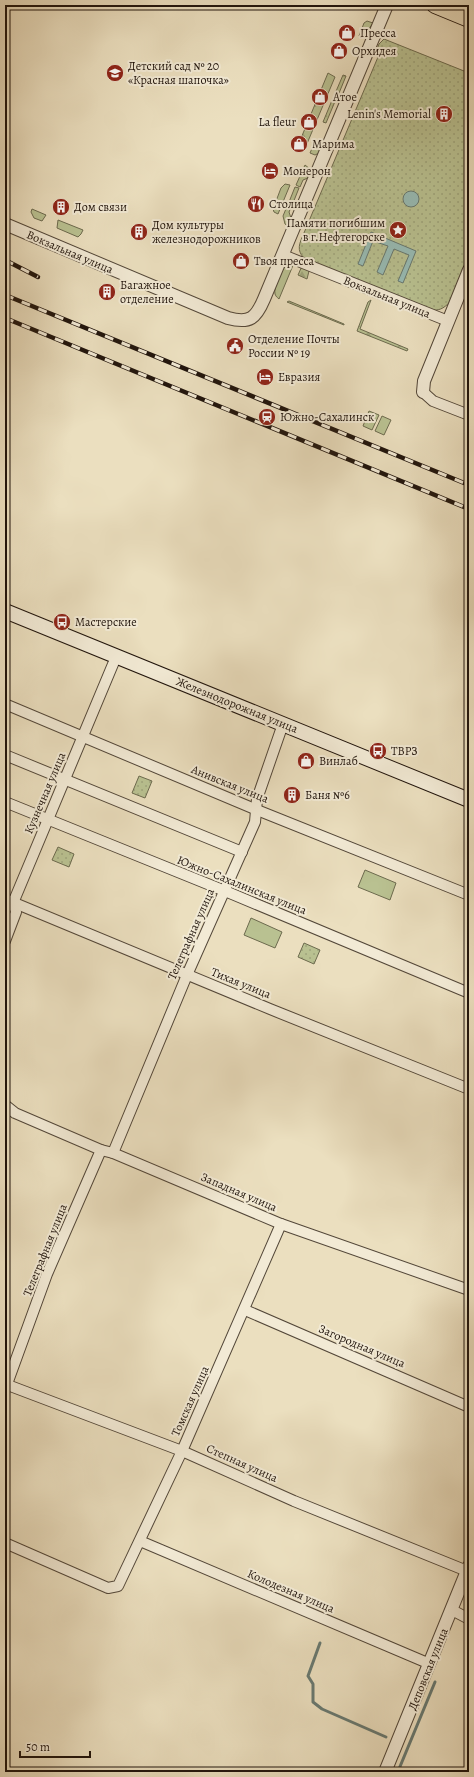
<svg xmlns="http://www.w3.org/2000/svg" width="474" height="1777" font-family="Alegreya,serif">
<defs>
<pattern id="forest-firs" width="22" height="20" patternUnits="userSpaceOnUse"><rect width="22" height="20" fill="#b9c191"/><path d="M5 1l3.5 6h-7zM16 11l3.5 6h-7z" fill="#9fa57c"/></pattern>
<pattern id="park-dots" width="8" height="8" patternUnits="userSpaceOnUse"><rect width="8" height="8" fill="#b9c191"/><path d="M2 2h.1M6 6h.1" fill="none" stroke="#9fa57c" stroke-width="1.8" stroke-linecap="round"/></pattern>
</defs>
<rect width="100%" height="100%" fill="#ebdfbf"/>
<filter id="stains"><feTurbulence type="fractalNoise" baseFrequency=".005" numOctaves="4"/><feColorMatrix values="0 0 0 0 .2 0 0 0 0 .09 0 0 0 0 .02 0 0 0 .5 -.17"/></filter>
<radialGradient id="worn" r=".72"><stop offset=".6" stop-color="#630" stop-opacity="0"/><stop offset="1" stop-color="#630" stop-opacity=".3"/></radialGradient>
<g fill="#b9c191" stroke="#6c6a4e">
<path d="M367 21 373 23C369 30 365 29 362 37L359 36 364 23Z"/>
<path d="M320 142 322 147 319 153 315 155 310 153 314 144Z"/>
<path d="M305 165 310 169 308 178 303 180 300 187 296 185Z"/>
<path d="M285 184 290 185 278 214 274 212 273 209 281 188Z"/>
<path d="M295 187 299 188 293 203 289 202Z"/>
<path d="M288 204 292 205 289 212 291 218 288 226 285 224 283 216Z"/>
<path d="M32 209 46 215 42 221 34 218 31 212Z"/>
<path d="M58 220 83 230 81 234 78 237 57 228Z"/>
<path d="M288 263H294L279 299C277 297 276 297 275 294 273 288 283 266 288 263Z"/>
<path d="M369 411 379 415 372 430 363 426Z"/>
<path d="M382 416 391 420 384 435 375 431Z"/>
<path d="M365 870 396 883 390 900 358 887Z"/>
<path d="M251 918 282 932 275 948 244 935Z"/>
</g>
<g fill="url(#forest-firs)" stroke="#6c6a4e">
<path d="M328 73 335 77 306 146 299 143Z"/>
<path d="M343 75 346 76 337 98 334 96Z"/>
<path d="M333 98 336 99 326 123 323 122Z"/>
<path d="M302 266 309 271 307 279 298 275Z"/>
<path d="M371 300 360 329 408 349 407 351 357 331 368 302Z"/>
<path d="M289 301 344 324V325L287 302Z"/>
</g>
<g fill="url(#park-dots)" stroke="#6c6a4e">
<path d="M384 39 469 73V254L450 302C443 309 439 311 429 310L308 262C300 255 297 250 301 240L378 57 376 52 379 44Z"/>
<path d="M139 776 152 781 145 798 132 793Z"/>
<path d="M58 847 74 854 69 867 52 860Z"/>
<path d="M304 943 320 950 314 964 298 957Z"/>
</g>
<g fill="#98bcb5" stroke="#687971">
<circle cx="411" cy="199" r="8"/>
<path d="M371 232 416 251 403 283 398 281 409 255 394 249 383 275 377 272 388 246 373 241 363 266 358 264Z"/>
</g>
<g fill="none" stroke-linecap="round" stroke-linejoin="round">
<g stroke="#687971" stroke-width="3">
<path d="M320 1643 308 1676 313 1684V1702L322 1709 386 1737"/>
<path d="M399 1769 435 1682"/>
</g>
<defs>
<g id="minor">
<path d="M283 255 448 321"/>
<path d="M423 392 433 401 469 415"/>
<path d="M5 704 257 810 469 895"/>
<path d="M5 755 242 852"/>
<path d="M5 802 225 891 469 993"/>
<path d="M5 899 270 1009 469 1089"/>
<path d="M5 941 16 912 13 903 116 657"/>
<path d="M5 1105 15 1113 101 1150 113 1153 281 1224 469 1290"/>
<path d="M113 1153 187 975 255 822 257 799 283 724"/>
<path d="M245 1310 469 1407"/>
<path d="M5 1384 182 1451 294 1501 467 1571"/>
<path d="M7 1384 47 1274 101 1150"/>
<path d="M140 1541 430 1664"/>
<path d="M5 1543 108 1588 118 1586 182 1451 281 1224"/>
<path d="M452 1610 469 1619"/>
</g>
<g id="tertiary">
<path d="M5 224 228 318C250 324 256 318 264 299L387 5"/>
<path d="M423 392 424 381 469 270"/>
<path d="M385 1772 469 1566"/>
</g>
<path id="secondary" d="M5 611 469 800"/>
<path id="primary" d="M435 5 469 19"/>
</defs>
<use href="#minor" stroke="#534739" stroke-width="12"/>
<use href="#tertiary" stroke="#534739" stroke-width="14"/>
<use href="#secondary" stroke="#20140c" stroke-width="16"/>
<use href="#primary" stroke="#20140c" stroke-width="18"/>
<use href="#minor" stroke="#f2ead5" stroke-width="10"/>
<use href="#tertiary" stroke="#f2ead5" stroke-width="12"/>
<use href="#secondary" stroke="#f2ead5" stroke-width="14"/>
<use href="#primary" stroke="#ebdfbf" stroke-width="16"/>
<defs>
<g id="rail">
<path d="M5 260 38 277"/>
<path d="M5 295 469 485"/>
<path d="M5 318 469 509"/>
</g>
</defs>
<use href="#rail" stroke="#20140c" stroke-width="4.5"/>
<use href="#rail" stroke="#f2ead5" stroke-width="3" stroke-dasharray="9" stroke-linecap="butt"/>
</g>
<defs>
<symbol id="shop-disc" viewBox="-11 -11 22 22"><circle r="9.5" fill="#8f2418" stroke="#f2ead5"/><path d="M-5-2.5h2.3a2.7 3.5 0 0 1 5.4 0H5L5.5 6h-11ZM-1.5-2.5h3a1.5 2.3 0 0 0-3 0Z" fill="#fff"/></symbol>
<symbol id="school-disc" viewBox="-11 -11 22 22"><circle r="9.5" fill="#8f2418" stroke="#f2ead5"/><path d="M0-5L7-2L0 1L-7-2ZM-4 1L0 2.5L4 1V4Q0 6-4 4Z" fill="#fff"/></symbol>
<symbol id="building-disc" viewBox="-11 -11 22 22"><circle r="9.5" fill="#8f2418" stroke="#f2ead5"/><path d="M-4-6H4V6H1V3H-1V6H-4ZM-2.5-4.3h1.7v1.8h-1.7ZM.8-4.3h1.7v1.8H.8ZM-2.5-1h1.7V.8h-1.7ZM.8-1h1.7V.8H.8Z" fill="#fff"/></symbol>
<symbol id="hotel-disc" viewBox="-11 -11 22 22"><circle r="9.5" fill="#8f2418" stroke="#f2ead5"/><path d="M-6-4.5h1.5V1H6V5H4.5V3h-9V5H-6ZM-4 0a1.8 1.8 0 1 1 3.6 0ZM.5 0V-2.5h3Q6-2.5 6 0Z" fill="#fff"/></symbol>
<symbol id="restaurant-disc" viewBox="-11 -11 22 22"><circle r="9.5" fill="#8f2418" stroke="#f2ead5"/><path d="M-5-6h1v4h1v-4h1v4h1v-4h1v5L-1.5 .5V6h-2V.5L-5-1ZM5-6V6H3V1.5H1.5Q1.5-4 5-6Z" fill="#fff"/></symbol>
<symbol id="sight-disc" viewBox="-11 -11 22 22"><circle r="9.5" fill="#8f2418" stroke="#f2ead5"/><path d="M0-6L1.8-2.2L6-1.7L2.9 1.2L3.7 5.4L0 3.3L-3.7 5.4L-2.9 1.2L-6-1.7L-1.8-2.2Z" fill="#fff"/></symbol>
<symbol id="civic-disc" viewBox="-11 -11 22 22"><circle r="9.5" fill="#8f2418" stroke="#f2ead5"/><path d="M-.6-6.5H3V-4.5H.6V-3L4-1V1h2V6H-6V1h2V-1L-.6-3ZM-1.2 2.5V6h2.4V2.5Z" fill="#fff"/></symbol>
<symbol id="station-disc" viewBox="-11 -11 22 22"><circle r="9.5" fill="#8f2418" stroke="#f2ead5"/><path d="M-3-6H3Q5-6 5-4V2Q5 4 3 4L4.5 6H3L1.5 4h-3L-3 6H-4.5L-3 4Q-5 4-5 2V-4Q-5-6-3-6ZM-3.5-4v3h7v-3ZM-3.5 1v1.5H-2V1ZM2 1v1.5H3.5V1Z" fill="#fff"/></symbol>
<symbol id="bus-disc" viewBox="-11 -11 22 22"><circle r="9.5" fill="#8f2418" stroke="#f2ead5"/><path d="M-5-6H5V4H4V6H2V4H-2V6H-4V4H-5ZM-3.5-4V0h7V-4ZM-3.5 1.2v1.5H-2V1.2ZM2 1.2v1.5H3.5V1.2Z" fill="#fff"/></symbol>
</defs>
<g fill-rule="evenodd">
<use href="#shop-disc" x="337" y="23" width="20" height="20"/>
<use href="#shop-disc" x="329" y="41" width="20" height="20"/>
<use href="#school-disc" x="105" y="63" width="20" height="20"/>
<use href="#shop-disc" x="310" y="87" width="20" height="20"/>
<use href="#building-disc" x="434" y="104" width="20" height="20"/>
<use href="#shop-disc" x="299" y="112" width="20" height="20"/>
<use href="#shop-disc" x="289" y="134" width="20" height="20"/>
<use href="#hotel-disc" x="260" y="161" width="20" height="20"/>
<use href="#restaurant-disc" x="246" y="194" width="20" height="20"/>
<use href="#building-disc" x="51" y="197" width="20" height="20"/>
<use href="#sight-disc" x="388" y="220" width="20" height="20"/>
<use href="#building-disc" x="129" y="222" width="20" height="20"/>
<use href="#shop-disc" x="231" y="251" width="20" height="20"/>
<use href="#building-disc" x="97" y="282" width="20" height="20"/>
<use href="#civic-disc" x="225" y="336" width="20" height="20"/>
<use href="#hotel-disc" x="255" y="367" width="20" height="20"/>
<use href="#station-disc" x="257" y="407" width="20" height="20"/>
<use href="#bus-disc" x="52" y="612" width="20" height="20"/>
<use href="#bus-disc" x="368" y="741" width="20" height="20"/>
<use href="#shop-disc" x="296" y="751" width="20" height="20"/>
<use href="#building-disc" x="282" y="785" width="20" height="20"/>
</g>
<g text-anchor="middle" stroke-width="4" stroke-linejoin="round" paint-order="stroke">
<g font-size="12" fill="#20140c" stroke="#f2ead5" text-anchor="start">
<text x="360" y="37">Пресса</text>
<text x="352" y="55">Орхидея</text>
<text x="128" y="70">Детский сад № 20<tspan x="128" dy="14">«Красная шапочка»</tspan></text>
<text x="333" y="101">Атое</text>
<text x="431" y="118" text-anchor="end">Lenin's Memorial</text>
<text x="296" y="126" text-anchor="end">La fleur</text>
<text x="312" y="148">Марима</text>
<text x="283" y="175">Монерон</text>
<text x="269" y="208">Столица</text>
<text x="74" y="211">Дом связи</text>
<text x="385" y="227" text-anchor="end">Памяти погибшим<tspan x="385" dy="14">в г.Нефтегорске</tspan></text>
<text x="152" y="229">Дом культуры<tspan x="152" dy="14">железнодорожников</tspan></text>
<text x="254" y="265">Твоя пресса</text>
<text x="120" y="289">Багажное<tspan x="120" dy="14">отделение</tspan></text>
<text x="248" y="343">Отделение Почты<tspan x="248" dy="14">России № 19</tspan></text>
<text x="278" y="381">Евразия</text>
<text x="280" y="421">Южно-Сахалинск</text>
<text x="75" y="626">Мастерские</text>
<text x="391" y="755">ТВРЗ</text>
<text x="319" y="765">Винлаб</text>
<text x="305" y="799">Баня №6</text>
</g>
<g font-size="12" fill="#20140c" stroke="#f2ead5">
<text transform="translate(70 252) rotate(23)" y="4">Вокзальная улица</text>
<text transform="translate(387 297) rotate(22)" y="4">Вокзальная улица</text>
<text transform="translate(237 705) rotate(22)" y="4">Железнодорожная улица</text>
<text transform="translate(230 784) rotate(22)" y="4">Анивская улица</text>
<text transform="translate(45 793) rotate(-67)" y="4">Кузнечная улица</text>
<text transform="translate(242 885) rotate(22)" y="4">Южно-Сахалинская улица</text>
<text transform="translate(191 934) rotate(-66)" y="4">Телеграфная улица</text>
<text transform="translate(241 983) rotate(22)" y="4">Тихая улица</text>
<text transform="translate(239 1192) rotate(23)" y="4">Западная улица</text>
<text transform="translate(45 1250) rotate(-68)" y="4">Телеграфная улица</text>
<text transform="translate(362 1346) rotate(23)" y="4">Загородная улица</text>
<text transform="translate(190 1401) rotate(-66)" y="4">Томская улица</text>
<text transform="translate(242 1463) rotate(24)" y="4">Степная улица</text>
<text transform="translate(291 1591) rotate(23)" y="4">Колодезная улица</text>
<text transform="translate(428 1669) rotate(-68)" y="4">Деповская улица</text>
</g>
</g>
<rect width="474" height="1777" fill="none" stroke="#ebdfbf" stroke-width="20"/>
<rect x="6" y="6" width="462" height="1765" fill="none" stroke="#20140c" stroke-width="2"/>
<rect x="10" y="10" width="454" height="1757" fill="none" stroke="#20140c"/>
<path d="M20 1751v6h70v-6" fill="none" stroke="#20140c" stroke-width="2"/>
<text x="26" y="1751" font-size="12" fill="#20140c" stroke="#f2ead5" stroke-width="3" paint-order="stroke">50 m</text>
<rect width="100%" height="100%" filter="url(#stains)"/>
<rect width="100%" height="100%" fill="url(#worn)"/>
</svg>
